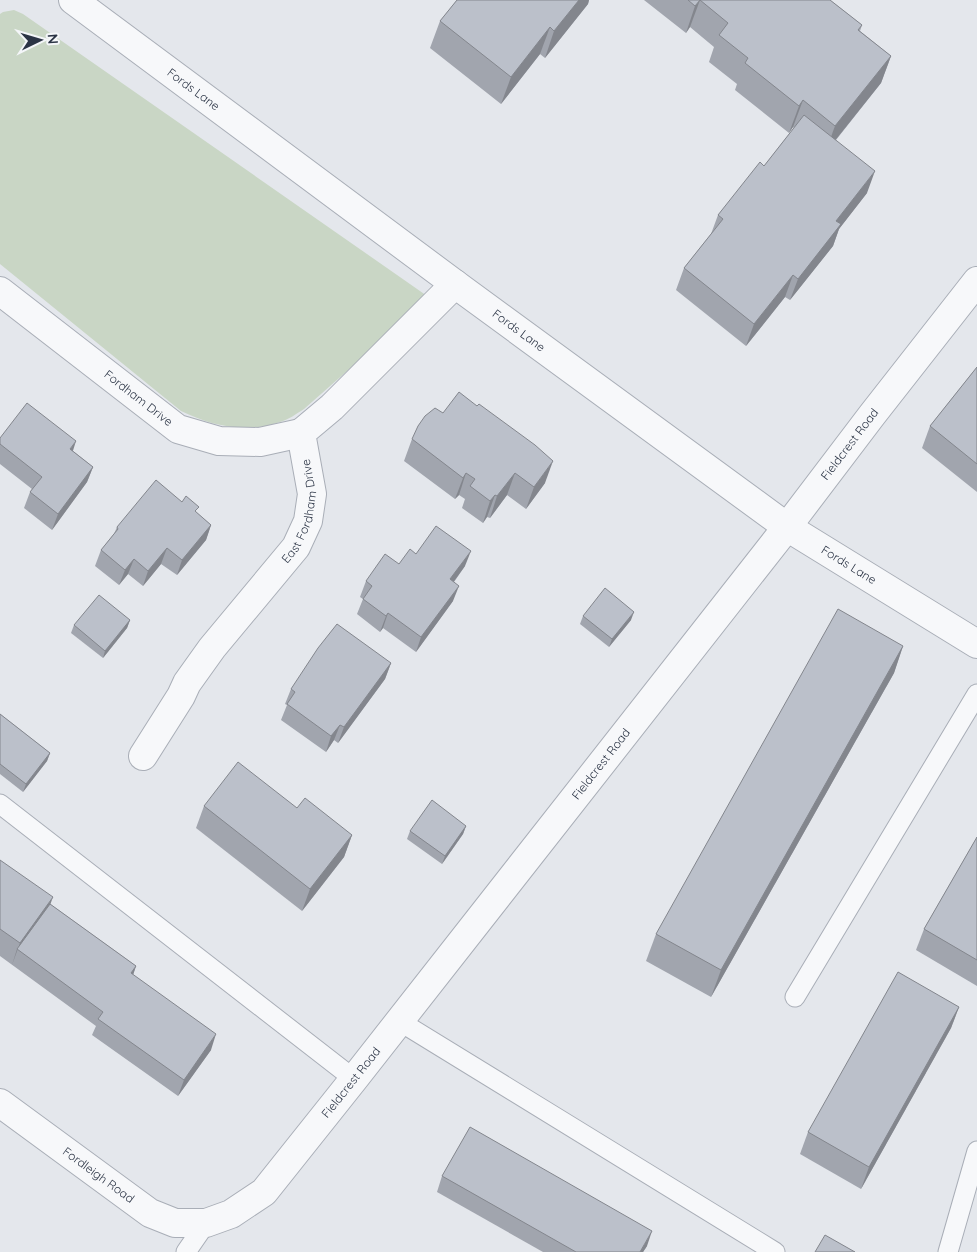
<svg xmlns="http://www.w3.org/2000/svg" width="977" height="1252" font-family="Quicksand,sans-serif">
<rect width="100%" height="100%" fill="#e4e7ec"/>
<path fill="#c9d6c5" d="M14 10 23 14 430 298 304 409C296 414 288 420 280 422 246 434 212 426 181 411L0 264V14L3 12Z"/>
<g fill="none" stroke-linecap="round" stroke-linejoin="round">
<defs>
<g id="service">
<path d="M0 804 354 1079"/>
<path d="M795 997 977 694"/>
<path d="M399 1021 775 1252"/>
<path d="M186 1252 206 1223"/>
<path d="M948 1252 977 1151"/>
</g>
<g id="minor">
<path id="s1" d="M0 291 178 429 219 441 260 442 301 433"/>
<path id="s2" d="M143 756 181 696 187 683 212 648 296 547 308 521 312 494 301 433 332 407 455 284"/>
<path id="s3" d="M0 1103 150 1213 175 1223H206L231 1214 264 1192 354 1079 787 527 872 415 977 281"/>
</g>
<g id="tertiary">
<path id="s4" d="M73 0 455 284 787 527 977 644"/>
</g>
</defs>
<use href="#service" stroke="#a9aeb7" stroke-width="21"/>
<use href="#minor" stroke="#a9aeb7" stroke-width="30"/>
<use href="#tertiary" stroke="#a9aeb7" stroke-width="30"/>
<use href="#service" stroke="#f7f8fa" stroke-width="19"/>
<use href="#minor" stroke="#f7f8fa" stroke-width="28"/>
<use href="#tertiary" stroke="#f7f8fa" stroke-width="28"/>
</g>
<g fill="#a1a5ae">
<path d="M457 0H589L588 4 545 58 540 54 501 104 430 48 440 21Z"/>
<path d="M644 0H830L862 25 860 31 891 56 881 83 836 140 867 193 839 229 833 246 790 300 785 297 746 346 676 290 684 268 711 234 718 215 764 166 794 128 793 127 789 133 735 90 737 84 709 62 714 47 690 27 686 33Z"/>
<path d="M977 367V492L922 448 930 426Z"/>
<path d="M0 438 73 451 93 467 87 482 52 530 24 508 30 492 32 489 0 464Z"/>
<path d="M412 439 545 483 526 509 507 495 490 518 487 517 483 523 462 508 465 499 459 495 455 499 404 461Z"/>
<path d="M182 502 197 513 211 525 206 540 177 575 161 564 143 586 128 574 119 585 95 566 101 550 114 534 117 527Z"/>
<path d="M416 554 465 566 454 582 453 601 416 652 383 628 380 632 357 614 363 599 360 597 366 581 399 564Z"/>
<path d="M583 616 631 620 609 647 580 624Z"/>
<path d="M130 620 127 628 103 658 71 633 74 625Z"/>
<path d="M903 646 894 673 711 997 646 961 656 934Z"/>
<path d="M391 663 385 679 338 743 334 740 326 752 281 720 287 705 285 704 291 689Z"/>
<path d="M0 714 50 753 47 761 23 792 0 774Z"/>
<path d="M204 806 297 808 352 835 344 857 302 911 196 828Z"/>
<path d="M466 826 463 834 442 864 407 839 410 831Z"/>
<path d="M977 837V986L916 950 924 929Z"/>
<path d="M0 860 50 904 136 966 133 975 211 1050 178 1096 92 1035 96 1026 0 956Z"/>
<path d="M959 1007 951 1028 861 1189 800 1154 808 1132Z"/>
<path d="M442 1176 647 1246 643 1252H543L437 1192Z"/>
</g>
<g fill="#83868d">
<path d="M579 0H589L588 4 545 58 554 31Z"/>
<path d="M700 0 690 27 686 33 695 6Z"/>
<path d="M550 27 540 54 501 104 511 77Z"/>
<path d="M891 56 881 83 825 153 835 126Z"/>
<path d="M803 100 793 127 789 133 799 106Z"/>
<path d="M875 171 867 193 839 229 833 246 790 300 798 279 836 221Z"/>
<path d="M793 275 785 297 746 346 754 324Z"/>
<path d="M76 441 71 457 70 449Z"/>
<path d="M553 461 545 483 526 509 534 487Z"/>
<path d="M93 467 87 482 52 530 58 514Z"/>
<path d="M466 473 459 495 455 499 463 478Z"/>
<path d="M515 473 507 495 490 518 497 496Z"/>
<path d="M495 495 487 517 483 523 490 501Z"/>
<path d="M211 525 206 540 177 575 182 560Z"/>
<path d="M167 548 161 564 143 586 148 571Z"/>
<path d="M471 551 465 566 444 595 450 579Z"/>
<path d="M134 559 128 574 119 585 125 570Z"/>
<path d="M459 586 453 601 416 652 421 637Z"/>
<path d="M634 612 631 620 609 647 612 639Z"/>
<path d="M388 613 383 628 380 632 386 616Z"/>
<path d="M130 620 127 628 103 658 105 651Z"/>
<path d="M903 646 894 673 711 997 721 970Z"/>
<path d="M391 663 385 679 338 743 344 727Z"/>
<path d="M340 725 334 740 326 752 331 736Z"/>
<path d="M50 753 47 761 23 792 26 784Z"/>
<path d="M466 826 463 834 442 864 445 856Z"/>
<path d="M352 835 344 857 302 911 310 889Z"/>
<path d="M53 897 45 919 17 949 12 965 20 943Z"/>
<path d="M136 966 131 981V973Z"/>
<path d="M959 1007 951 1028 861 1189 869 1167Z"/>
<path d="M216 1034 211 1050 178 1096 184 1080Z"/>
<path d="M652 1231 647 1246 643 1252H640Z"/>
</g>
<g fill="#bbc0ca" stroke="#83868d">
<path d="M457 0H579L554 31 550 27 511 77 440 21Z"/>
<path d="M688 0H830L862 25 858 30 891 56 835 126 803 100 799 106 745 63 748 58 719 35 728 23 700 0 695 6Z"/>
<path d="M804 115 875 171 836 221 841 224 798 279 793 275 754 324 684 268 723 219 718 215 760 162 764 166Z"/>
<path d="M977 367V464L930 426Z"/>
<path d="M459 392 477 406 479 404 535 445 553 461 534 487 515 473 497 496 495 495 490 501 470 486 475 479 466 473 463 478 412 439 418 426 425 416 435 408 443 413Z"/>
<path d="M27 403 76 441 70 449 93 467 58 514 30 492 42 477 0 444V438Z"/>
<path d="M156 480 182 502 186 496 199 507 195 511 211 525 182 560 167 548 148 571 134 559 125 570 101 550 118 529 117 527Z"/>
<path d="M436 526 471 551 450 579 459 586 421 637 388 613 386 616 363 599 372 586 366 581 385 554 399 564 410 549 416 554Z"/>
<path d="M605 588 634 612 612 639 583 616Z"/>
<path d="M99 595 130 620 105 651 74 625Z"/>
<path d="M838 609 903 646 721 970 656 934Z"/>
<path d="M337 624 391 663 344 727 340 725 331 736 287 704 295 692 291 689 318 648Z"/>
<path d="M0 714 50 753 26 784 0 764Z"/>
<path d="M238 762 297 808 305 798 352 835 310 889 204 806Z"/>
<path d="M432 800 466 826 445 856 410 831Z"/>
<path d="M977 837V960L924 929Z"/>
<path d="M0 860 53 897 20 943 0 929Z"/>
<path d="M50 904 136 966 131 973 216 1034 184 1080 98 1019 103 1012 17 949Z"/>
<path d="M898 972 959 1007 869 1167 808 1132Z"/>
<path d="M470 1127 652 1231 640 1252H576L442 1176Z"/>
<path d="M825 1235 855 1252H815Z"/>
</g>
<g text-anchor="middle" stroke-width="4.5" stroke-linejoin="round" paint-order="stroke">
<g font-size="12" fill="#2b3445" stroke="#f4f6f9">
<text dy="4" stroke="none"><textPath href="#s4" startOffset="150">Fords Lane</textPath></text>
<text dy="4" stroke="none"><textPath href="#s4" startOffset="555">Fords Lane</textPath></text>
<text dy="4" stroke="none"><textPath href="#s1" startOffset="175">Fordham Drive</textPath></text>
<text dy="4" stroke="none"><textPath href="#s3" startOffset="1260">Fieldcrest Road</textPath></text>
<text dy="4" stroke="none"><textPath href="#s2" startOffset="296">East Fordham Drive</textPath></text>
<text dy="4" stroke="none"><textPath href="#s4" startOffset="960">Fords Lane</textPath></text>
<text dy="4" stroke="none"><textPath href="#s3" startOffset="855">Fieldcrest Road</textPath></text>
<text dy="4" stroke="none"><textPath href="#s3" startOffset="450">Fieldcrest Road</textPath></text>
<text dy="4" stroke="none"><textPath href="#s3" startOffset="122">Fordleigh Road</textPath></text>
</g>
</g>
<g transform="translate(40 40) rotate(85)" stroke="#f4f6f9" stroke-width="4" paint-order="stroke">
<path d="M0-4L9 19L0 12L-9 19Z" fill="#2b3445"/>
<text y="-8" font-size="14" font-weight="bold" text-anchor="middle" fill="#2b3445">N</text>
</g>
</svg>
